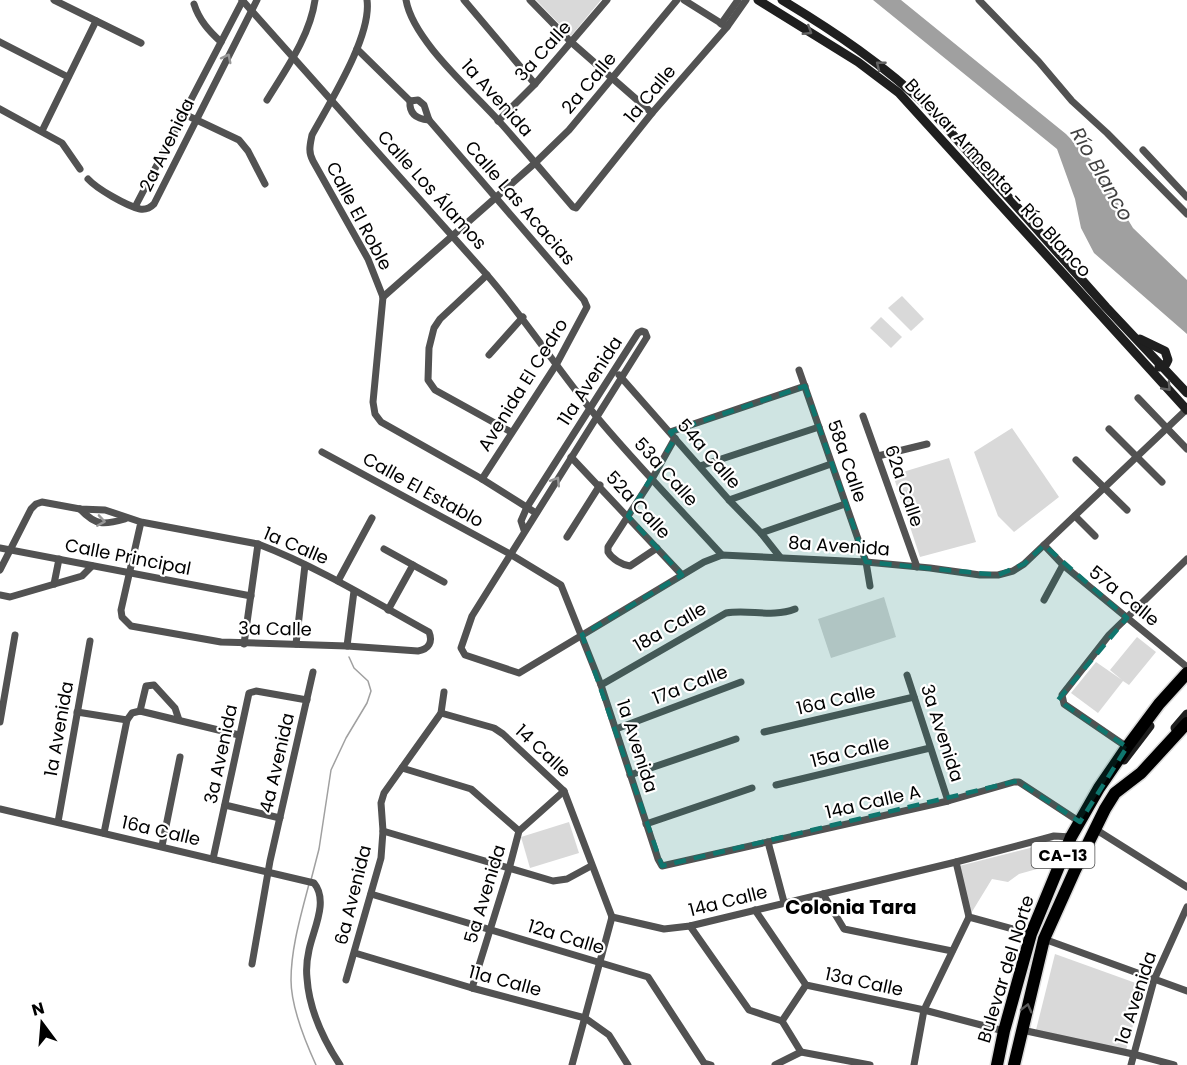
<svg xmlns="http://www.w3.org/2000/svg" width="1187" height="1065" font-family="Poppins,sans-serif">
<rect width="100%" height="100%" fill="#fff"/>
<g fill="#d9d9d9">
<path d="M536 0H601L571 36Z"/>
<path d="M902 296 924 319 911 331 888 308Z"/>
<path d="M881 317 902 337 891 348 870 328Z"/>
<path d="M1012 428 1059 497 1014 532 998 516 974 452Z"/>
<path d="M949 458 976 542 920 557 893 475Z"/>
<path d="M884 597 896 637 831 658 818 619Z"/>
<path d="M1137 637 1156 652 1129 685 1123 681 1098 713 1071 693 1096 662 1122 680 1110 670Z"/>
<path d="M569 822 579 853 530 868 521 837Z"/>
<path d="M1058 841 1044 867 1019 874 1008 882 992 879 970 915 959 866Z"/>
<path d="M1055 954 1144 986 1125 1054 1035 1034Z"/>
</g>
<path fill="#a0a0a0" d="M873 0H901L1066 134 1093 162 1133 228 1187 280V334L1094 253 1081 228 1075 199 1057 149Z"/>
<g fill="none" stroke-linecap="round" stroke-linejoin="round">
<g stroke="#a0a0a0" stroke-width="1.5">
<path d="M311 880 319 849 331 770 346 738 367 703 371 691 368 681 354 668 349 657"/>
<path d="M309 884C301 915 291 948 291 980 291 1006 305 1041 316 1065"/>
</g>
<defs>
<g id="highway">
<path d="M997 1065 1004 1031 1031 934 1071 837 1099 788 1127 747 1159 704 1187 673"/>
<path d="M1014 1065 1044 939 1075 870 1105 809 1115 793 1141 773 1187 723"/>
</g>
</defs>
<use href="#highway" stroke="#dbdbdb" stroke-width="15"/>
<g stroke="#525252" stroke-width="7">
<path d="M54 0 141 43"/>
<path d="M242 0 487 275C526 320 558 370 596 416 636 464 680 509 722 555"/>
<path d="M367 0C372 36 330 102 312 135 310 145 308 152 313 161L368 259 383 297 373 402 375 414 381 422 482 479 536 513"/>
<path d="M406 0C413 40 470 89 498 120 523 148 548 178 573 207L576 208 652 113 727 27 746 0"/>
<path d="M464 0 535 84"/>
<path d="M530 0 571 42 652 113"/>
<path d="M684 0 727 27"/>
<path d="M979 0 1039 62 1072 101 1107 133 1187 214"/>
<path d="M194 4C199 20 209 31 221 42"/>
<path d="M721 24 738 0"/>
<path d="M0 42 68 77"/>
<path d="M357 49 410 101 418 100 424 105 429 120 584 300 587 307 556 365 482 479"/>
<path d="M267 100C286 69 310 36 315 0"/>
<path d="M410 101C409 114 417 119 429 120"/>
<path d="M0 109 62 143 80 169"/>
<path d="M184 114 239 140 248 151 265 184"/>
<path d="M498 121 535 84 607 0"/>
<path d="M42 131 96 21"/>
<path d="M1143 150 1187 197"/>
<path d="M88 179C97 189 127 206 140 209 146 210 150 208 154 204L257 0"/>
<path d="M135 207 243 0"/>
<path d="M487 275 440 319 434 328 429 348 428 380 435 390 511 432"/>
<path d="M383 297 535 163 569 130 677 0"/>
<path d="M489 355 523 317"/>
<path d="M799 370 866 562 870 586"/>
<path d="M619 375 729 500 761 533 780 557"/>
<path d="M1138 398 1187 449"/>
<path d="M863 416 917 567"/>
<path d="M1109 429 1162 482"/>
<path d="M670 432 805 386"/>
<path d="M322 452 510 554 561 585 601 685 658 859 662 866 948 801 1014 782H1019L1080 822"/>
<path d="M878 456 927 444"/>
<path d="M571 457 682 575"/>
<path d="M1076 460 1127 510"/>
<path d="M700 466 819 427"/>
<path d="M729 500 831 464"/>
<path d="M80 509C96 526 104 525 125 519"/>
<path d="M1075 516 1095 536"/>
<path d="M524 530 521 521 527 507 638 333 642 331 645 332 647 337 472 616 461 648 465 655 519 673 704 562 722 555 866 562 930 568 980 575H998L1013 571 1024 564 1187 409"/>
<path d="M761 533 845 504"/>
<path d="M567 537 600 485"/>
<path d="M1044 545 1063 565 1187 667"/>
<path d="M0 548 251 596"/>
<path d="M657 548 630 566C622 565 612 559 608 552V547L652 479 675 438"/>
<path d="M384 549 413 565 388 610"/>
<path d="M413 565 444 582"/>
<path d="M0 570 31 509 36 504 42 502 80 509 105 510 141 522 258 544C318 567 373 601 429 632 433 642 429 649 418 651L347 646 221 642 131 626 122 617 121 610 141 522"/>
<path d="M338 581 372 518"/>
<path d="M54 584 59 559"/>
<path d="M0 595 10 597 82 576 92 566"/>
<path d="M1044 600 1063 565"/>
<path d="M244 644 258 544"/>
<path d="M296 644 305 565"/>
<path d="M347 646 354 591"/>
<path d="M907 675 948 801"/>
<path d="M601 685 726 613C749 609 772 618 795 609"/>
<path d="M140 711 239 735"/>
<path d="M140 711 146 686 154 685 175 708 179 720"/>
<path d="M77 712 127 720"/>
<path d="M441 713 494 728 503 734 564 791 612 917"/>
<path d="M0 722 15 635"/>
<path d="M616 729 741 682"/>
<path d="M764 732 914 697"/>
<path d="M1127 747 1064 704 1062 695 1109 635 1187 559"/>
<path d="M402 768 471 789 519 831"/>
<path d="M630 775 736 739"/>
<path d="M776 785 930 748"/>
<path d="M225 805 280 818"/>
<path d="M0 809 314 883C329 901 313 930 309 950 307 959 306 969 307 978 309 1009 323 1039 340 1065"/>
<path d="M58 822 90 641"/>
<path d="M646 824 752 788"/>
<path d="M1095 829 1187 887"/>
<path d="M383 831 553 881 567 879 591 866"/>
<path d="M104 833 127 720 132 713 140 711"/>
<path d="M768 842 784 902"/>
<path d="M162 846 180 757"/>
<path d="M213 859 249 693 256 691 307 700"/>
<path d="M956 862 969 917 1031 934"/>
<path d="M371 894 648 977 704 1063 711 1065"/>
<path d="M823 894 844 929 952 951"/>
<path d="M755 910 806 985 924 1010 1004 1031"/>
<path d="M612 917 664 929 690 926 956 862 1043 839 1054 836 1071 837"/>
<path d="M690 926 749 1010 782 1021"/>
<path d="M1044 939 1187 991"/>
<path d="M355 953 472 988 585 1018 609 1035 628 1065"/>
<path d="M252 964 270 861 313 672"/>
<path d="M346 980 381 858 383 831 381 803 384 793 441 713 444 692"/>
<path d="M472 988 509 869 519 831 564 791"/>
<path d="M1022 1030 1133 1054 1174 1065"/>
<path d="M801 1052 782 1021 806 985"/>
<path d="M572 1065 612 917"/>
<path d="M775 1065 801 1052 870 1065"/>
<path d="M914 1065 924 1010 969 917"/>
<path d="M1131 1065 1154 980 1187 907"/>
</g>
<g stroke="#1f1f1f" stroke-width="9">
<path d="M758 0 858 62 899 93 1187 410"/>
<path d="M782 0C835 32 884 65 929 108L1106 307 1187 393"/>
<path d="M1140 339 1165 351 1168 360 1166 364 1159 367"/>
<path d="M1175 728 1187 714"/>
<path d="M1124 760 1150 726"/>
</g>
<use href="#highway" stroke="#000" stroke-width="12"/>
</g>
<defs><path id="oneway-chevron" d="M-2-3.5L2.5 0L-2 3.5" fill="none" stroke-width="1.6" stroke-linecap="round" stroke-linejoin="round" transform="scale(1.5)"/></defs>
<g stroke="#626262">
<use href="#oneway-chevron" transform="translate(808 31) rotate(32)"/>
<use href="#oneway-chevron" transform="translate(880 65) rotate(-142)"/>
<use href="#oneway-chevron" transform="translate(1167 387) rotate(47)"/>
</g>
<g stroke="#979797">
<use href="#oneway-chevron" transform="translate(227 58) rotate(-63)"/>
<use href="#oneway-chevron" transform="translate(556 481) rotate(-58)"/>
<use href="#oneway-chevron" transform="translate(101 521) rotate(9)"/>
</g>
<use stroke="#595959" href="#oneway-chevron" transform="translate(1027 1008) rotate(-76)"/>
<path fill="#0f766e" fill-opacity="0.2" stroke="#0f766e" stroke-width="4.5" stroke-dasharray="12 8" stroke-linejoin="round" d="M805 386 866 562 998 575 1024 564 1044 545 1127 618 1058 700 1127 747 1080 822 1017 781 662 866 582 635 682 575 628 516 675 438 670 432Z"/>
<g text-anchor="middle" stroke-width="4.5" stroke-linejoin="round" paint-order="stroke">
<rect fill="#fff" stroke="#4c4c4c" stroke-width="1.5" x="1031.5" y="842" width="63" height="26" rx="4.5"/>
<g font-size="16" font-weight="bold" fill="#000">
<text x="1063" y="861">CA-13</text>
</g>
<g font-size="18" fill="#000" stroke="#fff">
<text transform="translate(543 51) rotate(-48)" y="6">3a Calle</text>
<text transform="translate(589 83) rotate(-50)" y="6">2a Calle</text>
<text transform="translate(650 94) rotate(-50)" y="6">1a Calle</text>
<text transform="translate(497 98) rotate(48)" y="6">1a Avenida</text>
<text transform="translate(167 145) rotate(-64)" y="6">2a Avenida</text>
<text transform="translate(998 178) rotate(47)" y="6">Bulevar Armenta - Río Blanco</text>
<text transform="translate(432 190) rotate(48)" y="6">Calle Los Álamos</text>
<text transform="translate(520 203) rotate(49)" y="6">Calle Las Acacias</text>
<text transform="translate(359 216) rotate(62)" y="6">Calle El Roble</text>
<text transform="translate(590 381) rotate(-57)" y="6">11a Avenida</text>
<text transform="translate(523 385) rotate(-58)" y="6">Avenida El Cedro</text>
<text transform="translate(709 454) rotate(49)" y="6">54a Calle</text>
<text transform="translate(847 461) rotate(71)" y="6">58a Calle</text>
<text transform="translate(666 472) rotate(48)" y="6">53a Calle</text>
<text transform="translate(904 486) rotate(71)" y="6">62a Calle</text>
<text transform="translate(423 490) rotate(29)" y="6">Calle El Establo</text>
<text transform="translate(638 505) rotate(47)" y="6">52a Calle</text>
<text transform="translate(296 546) rotate(23)" y="6">1a Calle</text>
<text transform="translate(839 546) rotate(4)" y="6">8a Avenida</text>
<text transform="translate(128 557) rotate(11)" y="6">Calle Principal</text>
<text transform="translate(1124 596) rotate(39)" y="6">57a Calle</text>
<text transform="translate(670 627) rotate(-30)" y="6">18a Calle</text>
<text transform="translate(275 629) rotate(1)" y="6">3a Calle</text>
<text transform="translate(690 685) rotate(-21)" y="6">17a Calle</text>
<text transform="translate(836 700) rotate(-13)" y="6">16a Calle</text>
<text transform="translate(59 729) rotate(-80)" y="6">1a Avenida</text>
<text transform="translate(942 733) rotate(72)" y="6">3a Avenida</text>
<text transform="translate(637 746) rotate(72)" y="6">1a Avenida</text>
<text transform="translate(543 751) rotate(43)" y="6">14 Calle</text>
<text transform="translate(850 752) rotate(-14)" y="6">15a Calle</text>
<text transform="translate(221 754) rotate(-78)" y="6">3a Avenida</text>
<text transform="translate(277 763) rotate(-77)" y="6">4a Avenida</text>
<text transform="translate(873 802) rotate(-13)" y="6">14a Calle A</text>
<text transform="translate(161 831) rotate(13)" y="6">16a Calle</text>
<text transform="translate(485 894) rotate(-73)" y="6">5a Avenida</text>
<text transform="translate(353 895) rotate(-76)" y="6">6a Avenida</text>
<text transform="translate(728 901) rotate(-14)" y="6">14a Calle</text>
<text transform="translate(566 937) rotate(17)" y="6">12a Calle</text>
<text transform="translate(1006 969) rotate(-73)" y="6">Bulevar del Norte</text>
<text transform="translate(505 981) rotate(15)" y="6">11a Calle</text>
<text transform="translate(864 982) rotate(12)" y="6">13a Calle</text>
<text transform="translate(1136 998) rotate(-72)" y="6">1a Avenida</text>
</g>
<g font-size="20" font-style="italic" fill="#414141" stroke="#fff">
<text transform="translate(1102 174) rotate(60)" y="7">Río Blanco</text>
</g>
<g font-size="20" font-weight="bold" fill="#000" stroke="#fff">
<text x="851" y="914">Colonia Tara</text>
</g>
</g>
<g transform="translate(42 1023) rotate(344)" stroke="#ffffff" stroke-width="4.5" paint-order="stroke">
<path d="M0-4.5L10 22L0 15L-10 22Z" fill="#000000"/>
<text y="-9" font-size="16" font-weight="bold" text-anchor="middle" fill="#000000">N</text>
</g>
</svg>
